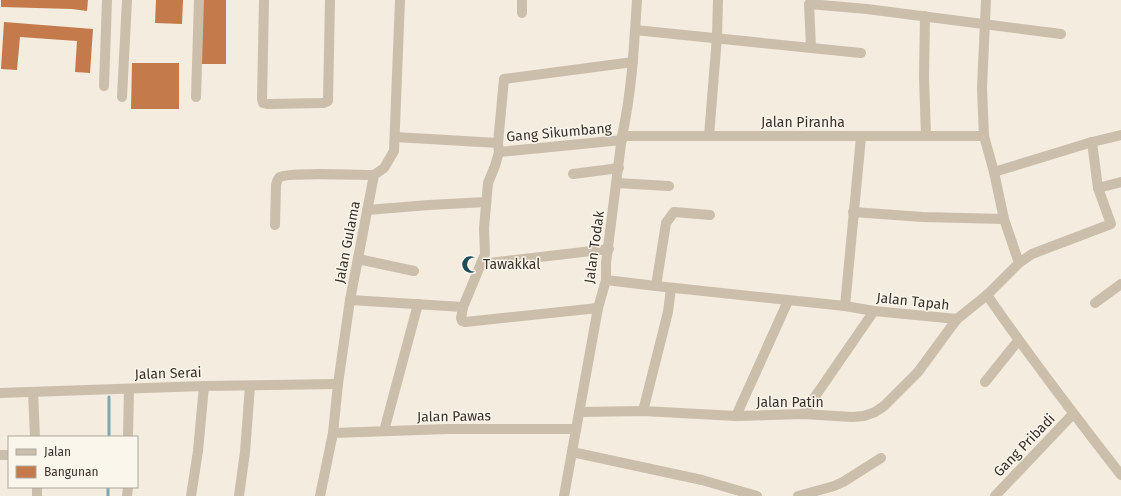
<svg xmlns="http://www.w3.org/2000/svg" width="1121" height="496" font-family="'Fira Sans',sans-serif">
<rect width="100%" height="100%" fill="#f3ecdf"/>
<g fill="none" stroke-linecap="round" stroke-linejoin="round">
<g stroke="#7ea7b0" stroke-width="3">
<path d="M109 437V397"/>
<path d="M108 496V487"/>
</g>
</g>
<g fill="#c57a4b">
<path d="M1 0H88L87 11 72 9 1 7Z"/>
<path d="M156 0H183L182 24 155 23Z"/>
<rect x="200" y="0" width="26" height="64"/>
<path d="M4 22 93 29 90 73 75 72 77 41 20 37 17 70 1 69Z"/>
<path d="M132 63H179V109H131Z"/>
</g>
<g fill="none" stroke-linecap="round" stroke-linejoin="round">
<g stroke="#cbbeab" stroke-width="10">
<path d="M264 0 262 99 263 103 267 104 323 103 328 101 330 0"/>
<path d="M986 0 982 88 984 136 994 172 1004 219 1019 263"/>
<path d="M522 13V0"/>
<path d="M925 16 924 77 926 136"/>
<path d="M635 30 861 53"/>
<path d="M811 47 809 4 867 9 1061 34"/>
<path d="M104 86 107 0"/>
<path d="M122 97 127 0"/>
<path d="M196 97 199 0"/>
<path d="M622 136H984"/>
<path d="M709 136 717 37 718 0"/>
<path d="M395 137 498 143"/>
<path d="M499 152 622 140"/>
<path d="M994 172 1092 142 1121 135"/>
<path d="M573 174 619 168"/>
<path d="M617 183 669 186"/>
<path d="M1098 188 1121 182"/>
<path d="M367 210 429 205 486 202"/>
<path d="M853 212 923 217 1004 219"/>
<path d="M275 225 276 185C277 182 277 179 280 177 289 172 359 175 374 175"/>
<path d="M358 259 414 271"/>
<path d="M481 264 609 249"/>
<path d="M606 280 656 286 845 306 874 311 957 319 987 295C1029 356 1075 416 1121 475"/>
<path d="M656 286 666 223 674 212 710 215"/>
<path d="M987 295 1019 263 1032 254 1111 224 1098 188 1092 142"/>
<path d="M350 300 463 307"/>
<path d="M1095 303 1121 284"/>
<path d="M845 306 861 137"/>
<path d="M598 308 465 322 462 321 461 318 463 307 485 254 484 228 488 183 495 166 499 152 498 143 504 79 633 62"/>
<path d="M985 382 1018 341"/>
<path d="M33 392 35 437"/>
<path d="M0 393 204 386 338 384"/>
<path d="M643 411 668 312 671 288"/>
<path d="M579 412 643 411 736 416 803 414 852 417 864 416 875 412 884 406 918 372 957 319"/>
<path d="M803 414 874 311"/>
<path d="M736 416 788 301"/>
<path d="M384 431 418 304"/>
<path d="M333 433 448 429H576"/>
<path d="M128 437 129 389"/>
<path d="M572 452 702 480 757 496"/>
<path d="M0 455H9"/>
<path d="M37 487V496"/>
<path d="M127 496 128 487"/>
<path d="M191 496 198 451 204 386"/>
<path d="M239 496 245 452 250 386"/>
<path d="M320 496 333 433 338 384 350 300 374 175 384 168 394 151 400 0"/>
<path d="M564 496 598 308 606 280V263L622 136C632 91 634 46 637 0"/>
<path d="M798 496 834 486 843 482 881 458"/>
<path d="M995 496 1073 414"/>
</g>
</g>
<defs>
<symbol id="mosque-bare" viewBox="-9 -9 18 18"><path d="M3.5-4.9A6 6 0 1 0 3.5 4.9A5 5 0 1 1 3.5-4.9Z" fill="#1f4e5b" stroke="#faf6ec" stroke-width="2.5" paint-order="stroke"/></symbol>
</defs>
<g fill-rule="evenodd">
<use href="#mosque-bare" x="458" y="252" width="25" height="25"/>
</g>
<g text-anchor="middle" stroke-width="3" stroke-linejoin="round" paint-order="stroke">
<g font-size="14" fill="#39312a" stroke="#faf6ec">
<text x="803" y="127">Jalan Piranha</text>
<text transform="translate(559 132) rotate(-5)" y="5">Gang Sikumbang</text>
<text transform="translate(347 242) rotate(-79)" y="5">Jalan Gulama</text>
<text transform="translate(594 247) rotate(-82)" y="5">Jalan Todak</text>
<text transform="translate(913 301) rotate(6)" y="5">Jalan Tapah</text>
<text transform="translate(168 373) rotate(-2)" y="5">Jalan Serai</text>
<text x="790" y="407">Jalan Patin</text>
<text transform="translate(454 416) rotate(-1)" y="5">Jalan Pawas</text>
<text transform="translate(1024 445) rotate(-46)" y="5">Gang Pribadi</text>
</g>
<g font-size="14" fill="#39312a" stroke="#faf6ec" text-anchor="start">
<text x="483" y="269">Tawakkal</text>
</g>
</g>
<rect x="8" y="436" width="130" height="52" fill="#faf6ec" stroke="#ada79e"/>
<rect x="16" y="449" width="20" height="6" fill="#cbbeab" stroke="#ada79e"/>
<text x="44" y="456" font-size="12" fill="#39312a">Jalan</text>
<rect x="16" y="466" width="20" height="12" fill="#c57a4b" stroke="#ada79e"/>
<text x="44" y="476" font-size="12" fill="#39312a">Bangunan</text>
</svg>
